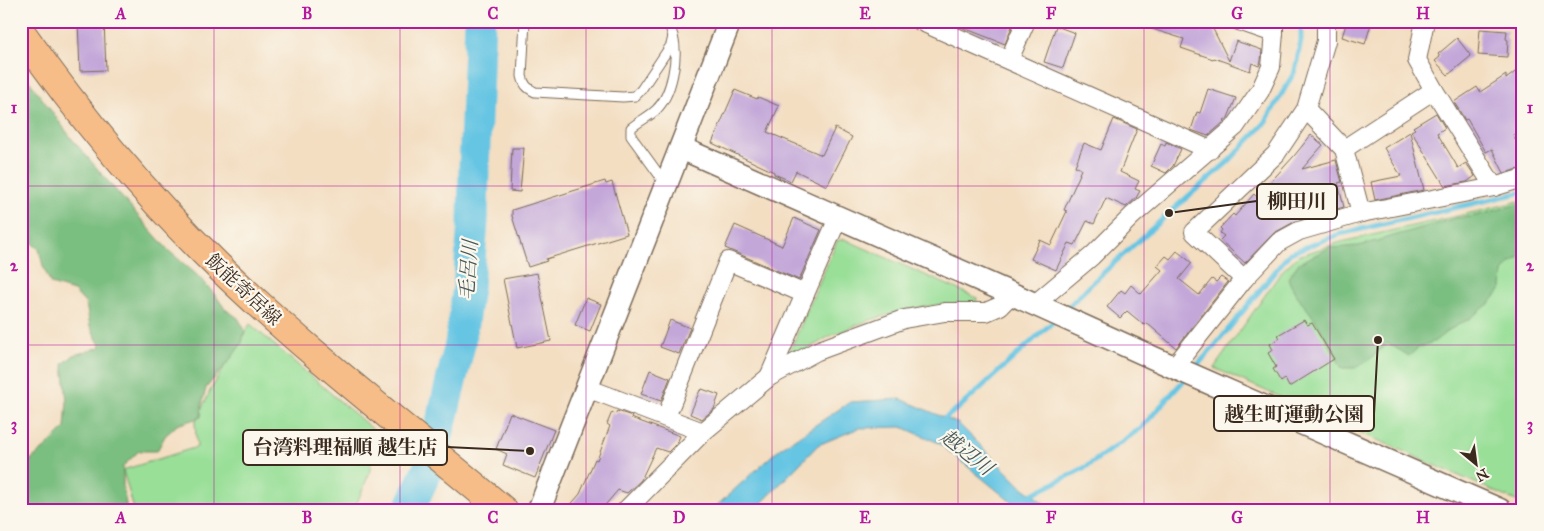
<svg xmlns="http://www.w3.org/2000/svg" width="1544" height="531" font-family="'IM FELL Great Primer','Noto Serif JP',serif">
<rect width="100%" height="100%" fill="#fbf7ec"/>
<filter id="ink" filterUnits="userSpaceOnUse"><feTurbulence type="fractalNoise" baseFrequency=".02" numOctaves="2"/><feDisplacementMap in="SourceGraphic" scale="10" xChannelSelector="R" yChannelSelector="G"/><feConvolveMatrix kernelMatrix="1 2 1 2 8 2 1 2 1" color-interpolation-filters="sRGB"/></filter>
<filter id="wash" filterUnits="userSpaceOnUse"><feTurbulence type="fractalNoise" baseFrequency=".0096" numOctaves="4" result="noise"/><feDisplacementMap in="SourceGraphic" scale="20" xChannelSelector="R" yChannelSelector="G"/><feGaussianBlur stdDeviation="1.12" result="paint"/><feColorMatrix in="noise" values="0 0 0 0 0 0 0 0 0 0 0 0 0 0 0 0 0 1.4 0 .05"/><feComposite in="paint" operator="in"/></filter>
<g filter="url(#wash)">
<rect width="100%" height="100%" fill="#f3dec2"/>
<g fill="#99df98" stroke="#6a845b">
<path d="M1523 200V504L1214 368 1282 271 1298 256 1341 242 1484 210Z"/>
<path d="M844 239 977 298 976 304H945L909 309 867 321 830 336 796 356 789 353 837 241Z"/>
<path d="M250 324 377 433 369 474 354 510H134L123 470 197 447 195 423 211 389Z"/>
</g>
<g fill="#7abe80" stroke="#5a744f">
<path d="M21 70 72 139 118 193 169 251 197 275 216 296 225 309 238 318 245 330 242 343 229 361 206 388 202 404 201 417 177 425 165 436 157 451H139L123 466V487L127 510H27L28 504 22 478 29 461 46 447 65 428 67 401 63 364 74 355 101 347 90 326 86 304 74 291 51 284 43 266 39 249 21 235Z"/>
<path d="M1523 203V255L1510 263 1503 272 1502 288 1490 303 1469 319 1449 330 1435 341 1418 348 1409 356 1388 343 1369 360 1355 368H1342C1332 350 1323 330 1311 314 1302 301 1293 293 1288 278L1299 263 1329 248 1359 246 1456 218 1475 216Z"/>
</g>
<path fill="#65c5e3" stroke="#507880" d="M901 399 959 424 1021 486 1053 510H1021L939 443 902 427 859 428 818 445 755 510H712L778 450 850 402Z"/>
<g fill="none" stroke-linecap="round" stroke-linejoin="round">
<g stroke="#65c5e3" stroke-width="5">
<path d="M1063 312 1090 285 1169 213 1229 161 1265 123 1295 71 1301 40V21"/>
<path d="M1194 369 1214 347 1290 253 1340 234 1523 192"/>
<path d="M940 422 961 406 1055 320"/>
<path d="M1027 497 1086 467 1141 428 1185 379"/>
</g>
<path stroke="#65c5e3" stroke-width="31" d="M409 510 432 460 460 344 468 287 473 222 474 168 480 21"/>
</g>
<g id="blocks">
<g fill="#c3a7d9">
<path d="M78 21H104L106 70 80 71Z"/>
<path d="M1014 21 1005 44 948 22V21Z"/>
<path d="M1137 21H1189L1213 29 1229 61 1236 41 1262 50 1261 61 1259 66 1252 63 1250 71 1214 58 1213 59 1181 48 1184 39 1136 24Z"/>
<path d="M1347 21H1372L1365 44 1342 37Z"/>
<path d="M1056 26 1075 33 1063 68 1044 62Z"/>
<path d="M1480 29 1507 31 1506 39 1508 40 1507 57 1478 55Z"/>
<path d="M1457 38 1471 56 1448 75 1435 61 1440 57 1438 54Z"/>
<path d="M1523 66V129L1513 135 1523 152V168L1504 173 1492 149 1486 152 1467 119 1465 120 1454 102 1477 87 1480 92 1506 75V79Z"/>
<path d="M1208 89 1236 98 1227 120 1225 119 1224 122 1208 136 1191 130 1197 112 1200 113Z"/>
<path d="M735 90 757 99 758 97 779 106 767 132 822 155 835 128 852 137 827 186 796 171 791 181 774 174V172L712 143Z"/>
<path d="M1436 113 1445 128 1437 133 1454 161 1458 168 1466 163 1475 176 1467 182 1445 186 1411 131 1415 129 1413 127Z"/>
<path d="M1114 119 1137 129 1120 172 1139 181 1135 189 1140 191 1136 198 1126 207 1106 198 1094 224 1087 221 1075 245 1069 243 1056 270 1031 259 1040 240 1051 245 1067 211 1064 210 1080 174H1079L1081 169 1075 166 1084 143 1101 150Z"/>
<path d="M1410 132 1424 190 1375 200 1371 182 1401 176 1384 148Z"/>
<path d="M1311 135 1323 145 1302 169 1336 160 1342 182 1338 183 1344 207 1296 221 1274 233 1245 263 1220 240 1224 236 1220 233 1222 230 1220 228 1233 214 1235 216 1254 194 1257 197 1294 156Z"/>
<path d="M1166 142 1181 149 1173 166 1166 173 1151 166 1161 144 1165 146Z"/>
<path d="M512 148H524L520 192 510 191Z"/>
<path d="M605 181 606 184 612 182 627 234 546 259 547 261 528 267 512 216V210Z"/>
<path d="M794 218 821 230 799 280 725 248 735 225 782 246Z"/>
<path d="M1177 251 1192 263 1179 279 1199 295 1212 279 1216 282 1221 277 1228 282 1176 348 1149 325 1146 323 1144 325 1127 311 1120 318 1107 307 1121 290 1125 293 1131 285 1141 294 1162 270 1157 266 1166 256 1170 259Z"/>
<path d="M537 273 551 341 517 348 503 279Z"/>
<path d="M586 298 601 304 590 331 575 325Z"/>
<path d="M670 320 690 328 679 354 660 347Z"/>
<path d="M1304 320 1307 325 1312 323 1334 359 1289 387 1285 379 1281 382 1273 369 1276 367 1268 353 1273 350 1270 344 1280 338 1278 335Z"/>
<path d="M650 370 670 378 661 401 641 394Z"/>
<path d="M702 389 719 395 714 409 702 419 690 414 700 390 701 391Z"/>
<path d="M617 411 632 416 631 418 680 436 677 443 668 452 656 448 641 480 627 493 618 490 601 510H566L580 494 595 459 597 460 610 426 607 424 612 412 615 414Z"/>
<path d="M510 413 554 430 535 478 503 465 507 454 496 449Z"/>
</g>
</g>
</g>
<g filter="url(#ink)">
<use href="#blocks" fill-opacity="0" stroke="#7b6957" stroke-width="1"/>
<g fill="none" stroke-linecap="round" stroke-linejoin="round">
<defs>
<g id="service">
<path d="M525 21 522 76C524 85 527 88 535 92L623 97 635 96 641 90 671 45 673 36C679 56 672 95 656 110 649 117 639 121 631 128V136L665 183"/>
<path d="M668 21 673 36"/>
</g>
<g id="minor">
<path d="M920 21 1210 150"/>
<path d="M1239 21 1274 33"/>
<path d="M1425 21 1417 60 1434 90 1494 187"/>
<path d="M1009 60 1026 21"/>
<path d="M1306 109 1344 149 1361 213"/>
<path d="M1344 149 1434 90"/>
<path d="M1244 279 1194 232 1276 154 1306 109 1326 41V21"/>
<path d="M1035 304 1092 256 1132 216 1235 127 1260 91 1271 67 1274 33V21"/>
<path d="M1174 367 1244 279 1279 242 1299 231 1361 213 1494 187 1523 178"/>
<path d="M769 377 838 218"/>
<path d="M587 388 703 432"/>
<path d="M666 417 728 261 805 294"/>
<path d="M626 510 703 432 769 377 817 351 904 319 945 312H986L1000 306 1012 294"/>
</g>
<g id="tertiary">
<path d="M681 148 1012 294 1178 369 1500 510"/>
<path d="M539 510 730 21"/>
</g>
<path id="primary" d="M21 32C79 115 143 193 216 264 306 352 407 429 503 510"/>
</defs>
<use href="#service" stroke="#7b6957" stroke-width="11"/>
<use href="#minor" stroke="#7b6957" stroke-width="20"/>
<use href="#tertiary" stroke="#7b6957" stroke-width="25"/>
<use href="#primary" stroke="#7b6957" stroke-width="30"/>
<use href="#service" stroke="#fff" stroke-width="9"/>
<use href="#minor" stroke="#fff" stroke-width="18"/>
<use href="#tertiary" stroke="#fff" stroke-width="22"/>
<use href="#primary" stroke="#f7bd88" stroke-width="28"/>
</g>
</g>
<path fill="none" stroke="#b5179e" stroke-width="1" stroke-opacity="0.55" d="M214 21V510M400 21V510M586 21V510M772 21V510M958 21V510M1144 21V510M1330 21V510M21 186H1523M21 345H1523"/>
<g text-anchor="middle" stroke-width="4.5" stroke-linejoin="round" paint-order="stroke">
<g font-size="19" fill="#3b2a1e" stroke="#fbf7ec">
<text transform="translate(244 289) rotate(43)" y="7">飯能寄居線</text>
</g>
<g font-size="20" font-style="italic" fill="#485859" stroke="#fbf7ec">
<text transform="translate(468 270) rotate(-86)" y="7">毛呂川</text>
<text transform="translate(967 452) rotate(38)" y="7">越辺川</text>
</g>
</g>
<path fill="none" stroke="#3b2a1e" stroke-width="2" d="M1169 213L1257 201M1378 340L1374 414M530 451L447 447"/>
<g fill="#3b2a1e" stroke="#fbf7ec" stroke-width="2">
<circle cx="1169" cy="213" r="5"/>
<circle cx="1378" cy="340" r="5"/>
<circle cx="530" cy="451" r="5"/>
</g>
<g fill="#fbf7ec" stroke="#3b2a1e" stroke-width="2">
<rect x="1257" y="184" width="80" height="35" rx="5"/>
<rect x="1214" y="396" width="160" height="35" rx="5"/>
<rect x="243" y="430" width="204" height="35" rx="5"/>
</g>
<g font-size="20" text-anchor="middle" font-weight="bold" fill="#3b2a1e">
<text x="1297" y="208">柳田川</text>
<text x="1294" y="421">越生町運動公園</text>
<text x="345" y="454">台湾料理福順 越生店</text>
</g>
<rect width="1544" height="531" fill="none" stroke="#fbf7ec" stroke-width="55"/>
<g transform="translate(1476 464) rotate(151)" stroke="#fbf7ec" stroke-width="4" paint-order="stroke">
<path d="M0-4L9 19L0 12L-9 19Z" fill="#3b2a1e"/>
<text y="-8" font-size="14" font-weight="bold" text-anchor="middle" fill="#3b2a1e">N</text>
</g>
<rect x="28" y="28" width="1488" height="476" fill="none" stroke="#b5179e" stroke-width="2"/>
<g font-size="16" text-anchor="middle" font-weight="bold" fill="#b5179e">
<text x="121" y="19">A</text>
<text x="307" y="19">B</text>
<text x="493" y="19">C</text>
<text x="679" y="19">D</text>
<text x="865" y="19">E</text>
<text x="1051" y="19">F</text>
<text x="1237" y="19">G</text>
<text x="1423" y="19">H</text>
<text x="14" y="113">1</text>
<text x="1530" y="113">1</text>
<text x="14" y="271">2</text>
<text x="1530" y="271">2</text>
<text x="14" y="430">3</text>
<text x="1530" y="430">3</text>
<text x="121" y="523">A</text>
<text x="307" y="523">B</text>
<text x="493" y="523">C</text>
<text x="679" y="523">D</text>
<text x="865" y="523">E</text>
<text x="1051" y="523">F</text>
<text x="1237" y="523">G</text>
<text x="1423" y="523">H</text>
</g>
</svg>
